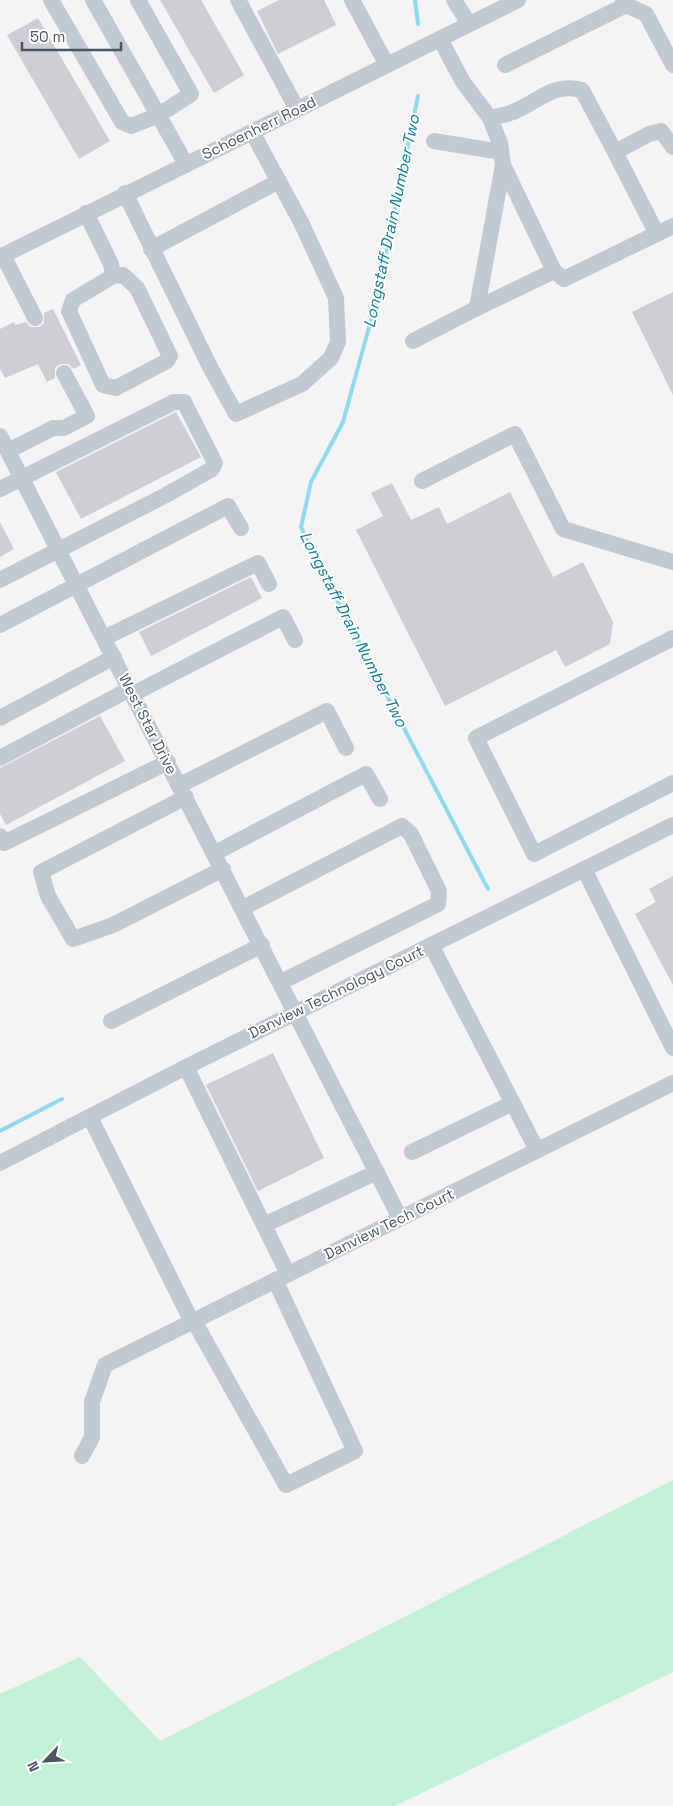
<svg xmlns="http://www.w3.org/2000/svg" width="673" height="1806" font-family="'Space Grotesk',sans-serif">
<rect width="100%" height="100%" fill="#f5f3f3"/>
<path fill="#c3f1d5" d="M673 1480V1672L395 1806H0V1694L80 1657 160 1741Z"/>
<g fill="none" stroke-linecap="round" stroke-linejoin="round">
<g stroke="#90daee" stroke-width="4">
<path d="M415 0 418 24"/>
<path d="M418 96 377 298 343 422 311 482 301 527 312 552 488 889"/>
<path d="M0 1131 62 1099"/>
</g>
</g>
<g fill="#cdcfd5">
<path d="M160 0H201L244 75 214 93Z"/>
<path d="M279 0H324L336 25 278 54 257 11Z"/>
<path d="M38 18 110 141 79 159 7 35Z"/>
<path d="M673 292V395L632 312Z"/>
<path d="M53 309 81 365 73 369 69 364H60L55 368V378L47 382 38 364 5 378 0 369V329L14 322 15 325 26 322 30 327H39L44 323V313Z"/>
<path d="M176 412 201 457 81 519 56 472Z"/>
<path d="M392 483 411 520 439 507 447 524 510 492 553 577 583 562 613 622 610 644 565 667 556 650 445 706 356 530 383 516 371 493Z"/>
<path d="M0 522 14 549 0 557Z"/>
<path d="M251 577 262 598 151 656 139 632Z"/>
<path d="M100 716 125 761 6 825 0 814V768Z"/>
<path d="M673 876V985L635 914 656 902 649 889Z"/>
<path d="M273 1053 324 1158 258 1191 206 1085Z"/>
</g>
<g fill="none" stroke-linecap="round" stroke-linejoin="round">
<g stroke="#c1cad2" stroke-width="16">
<path d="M51 0 122 122 131 126 159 115 191 94 138 0"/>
<path d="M93 0 186 164"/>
<path d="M238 0 297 109"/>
<path d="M352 0 387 65"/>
<path d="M454 0 469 24"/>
<path d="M623 0 626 5 646 14 673 65"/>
<path d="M505 65 626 5"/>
<path d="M490 118C497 116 506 115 513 112 538 102 553 82 582 90L615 152 649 134 661 131 673 147"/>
<path d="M434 141 501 152"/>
<path d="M615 152 657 234"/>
<path d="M125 193 210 367 236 414 302 384 331 358 338 342 336 298 301 222 252 132"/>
<path d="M86 213 111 264 113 276 73 300 69 311 103 385 116 388 167 361 170 356 137 288 123 275 113 276"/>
<path d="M151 249 279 181"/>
<path d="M3 255 35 318"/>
<path d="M0 257 518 0"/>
<path d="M554 271 564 279 673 226"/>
<path d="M477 308 554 271 503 165"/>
<path d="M413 341 477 308 503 165 500 143 490 118 463 82 440 39"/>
<path d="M0 436 400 1218"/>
<path d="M8 451 53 428H64L87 416 64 373"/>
<path d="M422 481 515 434 563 529 673 562"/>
<path d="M0 489 174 402H184L215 463 212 469 166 495 0 580"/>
<path d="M0 625 228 506 241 528"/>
<path d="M104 638 258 563 269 584"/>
<path d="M673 638 476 738 534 854 673 783"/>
<path d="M133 694 283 617 295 640"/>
<path d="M0 718 114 657"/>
<path d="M0 758 130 689"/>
<path d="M180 785 327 711 346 748"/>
<path d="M186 797 41 872 48 896 73 939 113 925 223 869"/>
<path d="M0 836 4 843 168 762"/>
<path d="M215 853 366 774 380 799"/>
<path d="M584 869 673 1048"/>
<path d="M243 908 402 826 411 834 439 891 438 904 281 982"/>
<path d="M431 945 537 1150"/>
<path d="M111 1021 262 945"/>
<path d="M186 1067 288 1274"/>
<path d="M90 1117 192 1322"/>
<path d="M412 1152 513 1103"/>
<path d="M0 1163 186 1067 673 825"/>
<path d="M264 1225 377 1172"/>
<path d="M194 1321 286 1485 355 1451 275 1280"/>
<path d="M82 1456 92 1437V1402L105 1365 673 1083"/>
</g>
</g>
<g text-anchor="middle" stroke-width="4" stroke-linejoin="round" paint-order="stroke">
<g font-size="15" fill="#4a5661" stroke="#fff">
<text transform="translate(259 128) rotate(-26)" y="5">Schoenherr Road</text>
<text transform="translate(148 724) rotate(63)" y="5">West Star Drive</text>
<text transform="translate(336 992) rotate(-26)" y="5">Danview Technology Court</text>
<text transform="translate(389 1224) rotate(-26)" y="5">Danview Tech Court</text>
</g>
<g font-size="16" font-style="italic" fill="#0c7c9b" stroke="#fff">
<text transform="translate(391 221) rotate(-78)" y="6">Longstaff Drain Number Two</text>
<text transform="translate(354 629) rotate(63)" y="6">Longstaff Drain Number Two</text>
</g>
</g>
<g transform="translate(45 1761) rotate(245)" stroke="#ffffff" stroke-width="4" paint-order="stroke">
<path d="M0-4L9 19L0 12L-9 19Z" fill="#4a5661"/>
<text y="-8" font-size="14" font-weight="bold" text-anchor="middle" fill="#4a5661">N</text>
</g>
<path d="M22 42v8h99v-8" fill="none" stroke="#4a5661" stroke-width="2.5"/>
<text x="30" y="42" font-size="15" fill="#4a5661" stroke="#ffffff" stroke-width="4" paint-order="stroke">50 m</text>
</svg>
